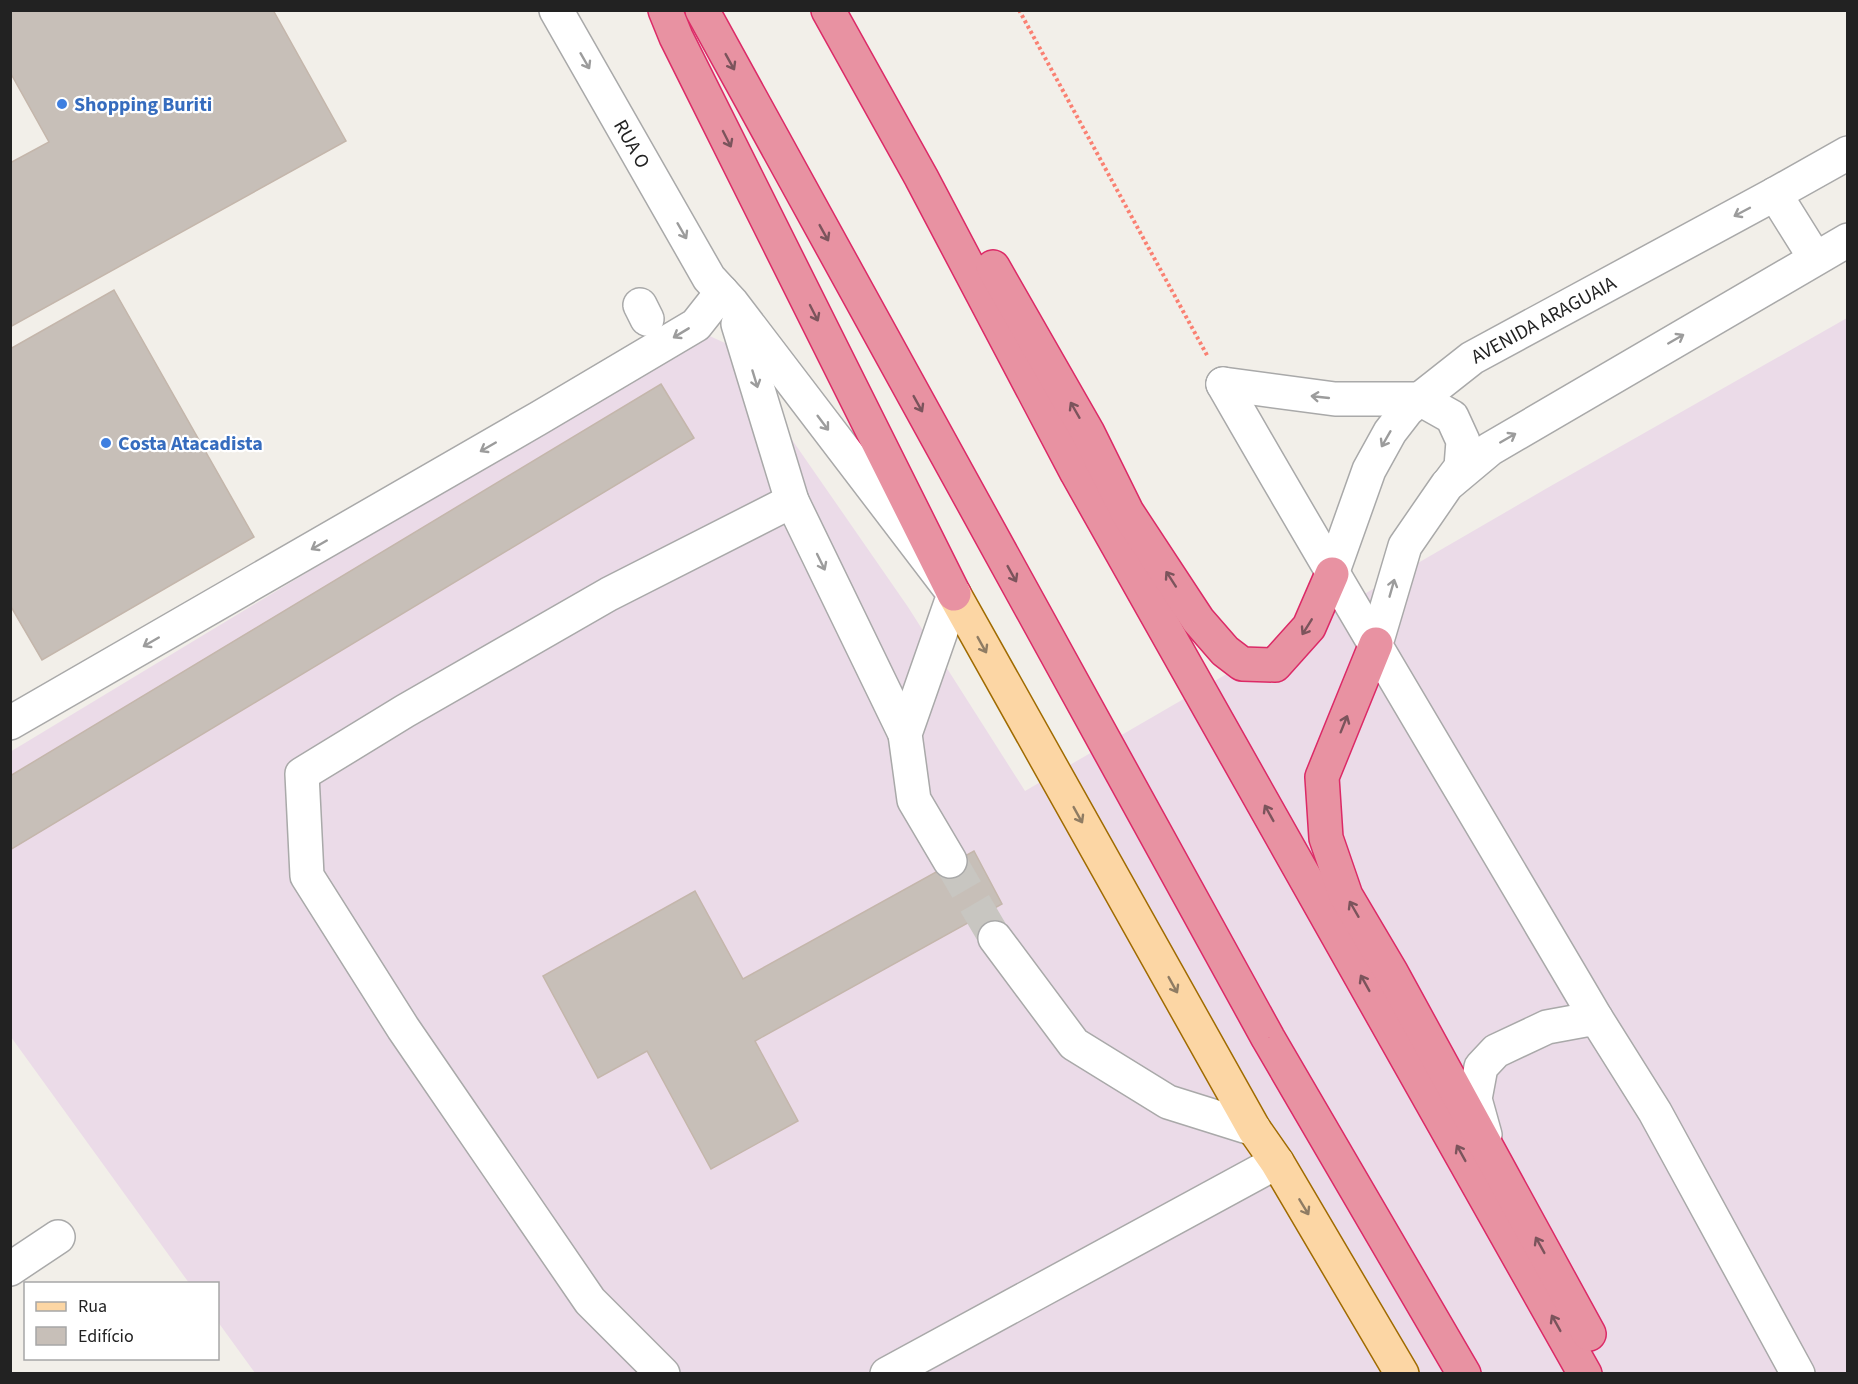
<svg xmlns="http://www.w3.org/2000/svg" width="1858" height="1384" font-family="'Source Sans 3',sans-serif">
<rect width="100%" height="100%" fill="#f2efe9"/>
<path fill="#ebdbe8" d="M1847 318V1373H255L218 1322V1284L189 1283 11 1037 10 752 703 333 725 343 908 607 1025 791 1549 487Z"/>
<g fill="#c7bfb8" stroke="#c4b6ab" stroke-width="1.5">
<path d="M10 10H273L346 141 10 327V163L49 142 10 72Z"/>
<path d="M114 290 254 537 42 660 10 605V349Z"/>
<path d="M661 384 694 438 10 850V776Z"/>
<path d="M974 851 1002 904 755 1041 798 1121 711 1169 647 1051 598 1078 543 976 695 891 743 979Z"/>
</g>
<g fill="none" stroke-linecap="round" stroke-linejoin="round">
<path stroke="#c8c6c1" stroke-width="33" stroke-dasharray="33 16" stroke-linecap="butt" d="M950 861 995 938"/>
<defs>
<g id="minor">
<path id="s1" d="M556 10 709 278 732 303 954 594 905 734 914 800 950 861"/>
<path d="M1775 194 1815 258"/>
<path d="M640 305 647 319"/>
<path d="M738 324 792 501 905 734"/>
<path d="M1223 384C1345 597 1472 807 1596 1018"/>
<path d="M1223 384 1335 399H1420L1452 417 1463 441 1461 467 1449 483"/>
<path id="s2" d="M1332 574 1369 470 1390 432 1407 410 1420 399 1472 358 1775 194 1848 153"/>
<path d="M1376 644 1405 546 1447 485 1490 449 1848 240"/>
<path d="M10 723 539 418 696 325 722 292"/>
<path d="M995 938 1074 1044 1168 1102 1254 1129"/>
<path d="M1485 1135 1475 1099 1481 1067 1496 1051 1547 1027 1596 1018 1655 1112 1798 1374"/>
<path d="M10 1269 58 1237"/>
<path d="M663 1374 590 1301 403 1028 307 876 302 774 405 711 609 594 792 501"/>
<path d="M887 1374 1277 1162"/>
</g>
<path id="major" d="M954 594 1254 1129 1277 1162 1402 1374"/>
<g id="highway">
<path d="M665 10 676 37 954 594"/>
<path d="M702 10 1268 1038 1464 1374"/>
<path d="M828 10 921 177 1077 473 1585 1374"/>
<path d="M993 267 1088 433 1127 512 1198 620 1225 651 1242 664 1275 665 1309 627 1332 574"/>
<path d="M1376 644 1322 777 1326 838 1346 896 1391 972 1589 1334"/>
</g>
</defs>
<use href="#minor" stroke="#a9a9a9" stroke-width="36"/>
<use href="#major" stroke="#a06b00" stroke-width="36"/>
<use href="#highway" stroke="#dc2a67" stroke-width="36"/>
<path stroke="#fa8072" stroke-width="4" stroke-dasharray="3 3" stroke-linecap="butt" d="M1019 10 1208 357"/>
<use href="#minor" stroke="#fff" stroke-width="33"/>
<use href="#major" stroke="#fcd6a4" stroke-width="33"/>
<use href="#highway" stroke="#e892a2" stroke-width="33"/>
</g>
<defs><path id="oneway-shaft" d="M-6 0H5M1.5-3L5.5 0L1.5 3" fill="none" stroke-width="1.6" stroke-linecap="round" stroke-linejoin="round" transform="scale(1.5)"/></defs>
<g stroke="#9c9c9c">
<use href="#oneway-shaft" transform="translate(585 61) rotate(60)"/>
<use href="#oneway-shaft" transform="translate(1742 212) rotate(152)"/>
<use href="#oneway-shaft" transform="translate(682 231) rotate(60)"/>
<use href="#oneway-shaft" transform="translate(681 333) rotate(149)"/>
<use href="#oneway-shaft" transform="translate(1676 339) rotate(-30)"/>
<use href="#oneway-shaft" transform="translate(755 379) rotate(73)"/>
<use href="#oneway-shaft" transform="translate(1320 397) rotate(-174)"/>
<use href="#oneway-shaft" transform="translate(823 423) rotate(53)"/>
<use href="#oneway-shaft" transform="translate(1508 438) rotate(-30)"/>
<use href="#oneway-shaft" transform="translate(1386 439) rotate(120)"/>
<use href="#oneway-shaft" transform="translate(488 447) rotate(150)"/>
<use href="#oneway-shaft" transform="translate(319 545) rotate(150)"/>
<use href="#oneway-shaft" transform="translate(821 562) rotate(64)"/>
<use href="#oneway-shaft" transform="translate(1392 588) rotate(-74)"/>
<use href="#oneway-shaft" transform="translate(151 642) rotate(150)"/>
</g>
<g stroke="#7b545c">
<use href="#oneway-shaft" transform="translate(730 62) rotate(61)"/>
<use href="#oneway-shaft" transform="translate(727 139) rotate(63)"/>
<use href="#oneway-shaft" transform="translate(824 233) rotate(61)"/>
<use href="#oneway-shaft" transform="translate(814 313) rotate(63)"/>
<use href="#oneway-shaft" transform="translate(918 404) rotate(61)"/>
<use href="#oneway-shaft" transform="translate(1075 410) rotate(-120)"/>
<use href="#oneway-shaft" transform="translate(1012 574) rotate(61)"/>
<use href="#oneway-shaft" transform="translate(1171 579) rotate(-123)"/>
<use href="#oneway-shaft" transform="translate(1307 627) rotate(122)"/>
<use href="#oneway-shaft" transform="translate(1344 724) rotate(-68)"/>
<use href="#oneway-shaft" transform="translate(1269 813) rotate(-119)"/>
<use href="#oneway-shaft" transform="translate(1354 909) rotate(-120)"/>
<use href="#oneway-shaft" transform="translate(1365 983) rotate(-119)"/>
<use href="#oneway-shaft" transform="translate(1461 1153) rotate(-119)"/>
<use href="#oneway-shaft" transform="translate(1540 1245) rotate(-119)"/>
<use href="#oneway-shaft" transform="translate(1556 1323) rotate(-119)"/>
</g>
<g stroke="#8f7c63">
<use href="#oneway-shaft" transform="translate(982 645) rotate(61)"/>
<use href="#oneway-shaft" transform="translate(1078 815) rotate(61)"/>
<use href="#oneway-shaft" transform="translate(1173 985) rotate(61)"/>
<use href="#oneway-shaft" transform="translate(1304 1207) rotate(59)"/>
</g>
<g fill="#3f7fe0" stroke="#fff" stroke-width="2">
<circle cx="62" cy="104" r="6"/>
<circle cx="106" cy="443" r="6"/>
</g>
<g text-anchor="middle" stroke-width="4.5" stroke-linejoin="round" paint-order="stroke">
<g font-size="20" font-weight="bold" fill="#366cbe" stroke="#fff" text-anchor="start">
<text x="74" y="111">Shopping Buriti</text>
<text x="118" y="450">Costa Atacadista</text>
</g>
<g font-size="20" fill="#222" stroke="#fff">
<text dy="7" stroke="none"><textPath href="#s1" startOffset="154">RUA O</textPath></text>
<text dy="7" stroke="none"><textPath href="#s2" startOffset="346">AVENIDA ARAGUAIA</textPath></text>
</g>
</g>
<rect width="1858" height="1384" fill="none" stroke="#222222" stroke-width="24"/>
<rect x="24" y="1282" width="195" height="78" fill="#ffffff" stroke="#a7a7a7" stroke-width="1.5"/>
<rect x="36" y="1302" width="30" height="9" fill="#fcd6a4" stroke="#a7a7a7" stroke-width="1.5"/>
<text x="78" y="1312" font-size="18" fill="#222222">Rua</text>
<rect x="36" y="1327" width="30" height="18" fill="#c7bfb8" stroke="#a7a7a7" stroke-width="1.5"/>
<text x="78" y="1342" font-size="18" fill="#222222">Edifício</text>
</svg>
